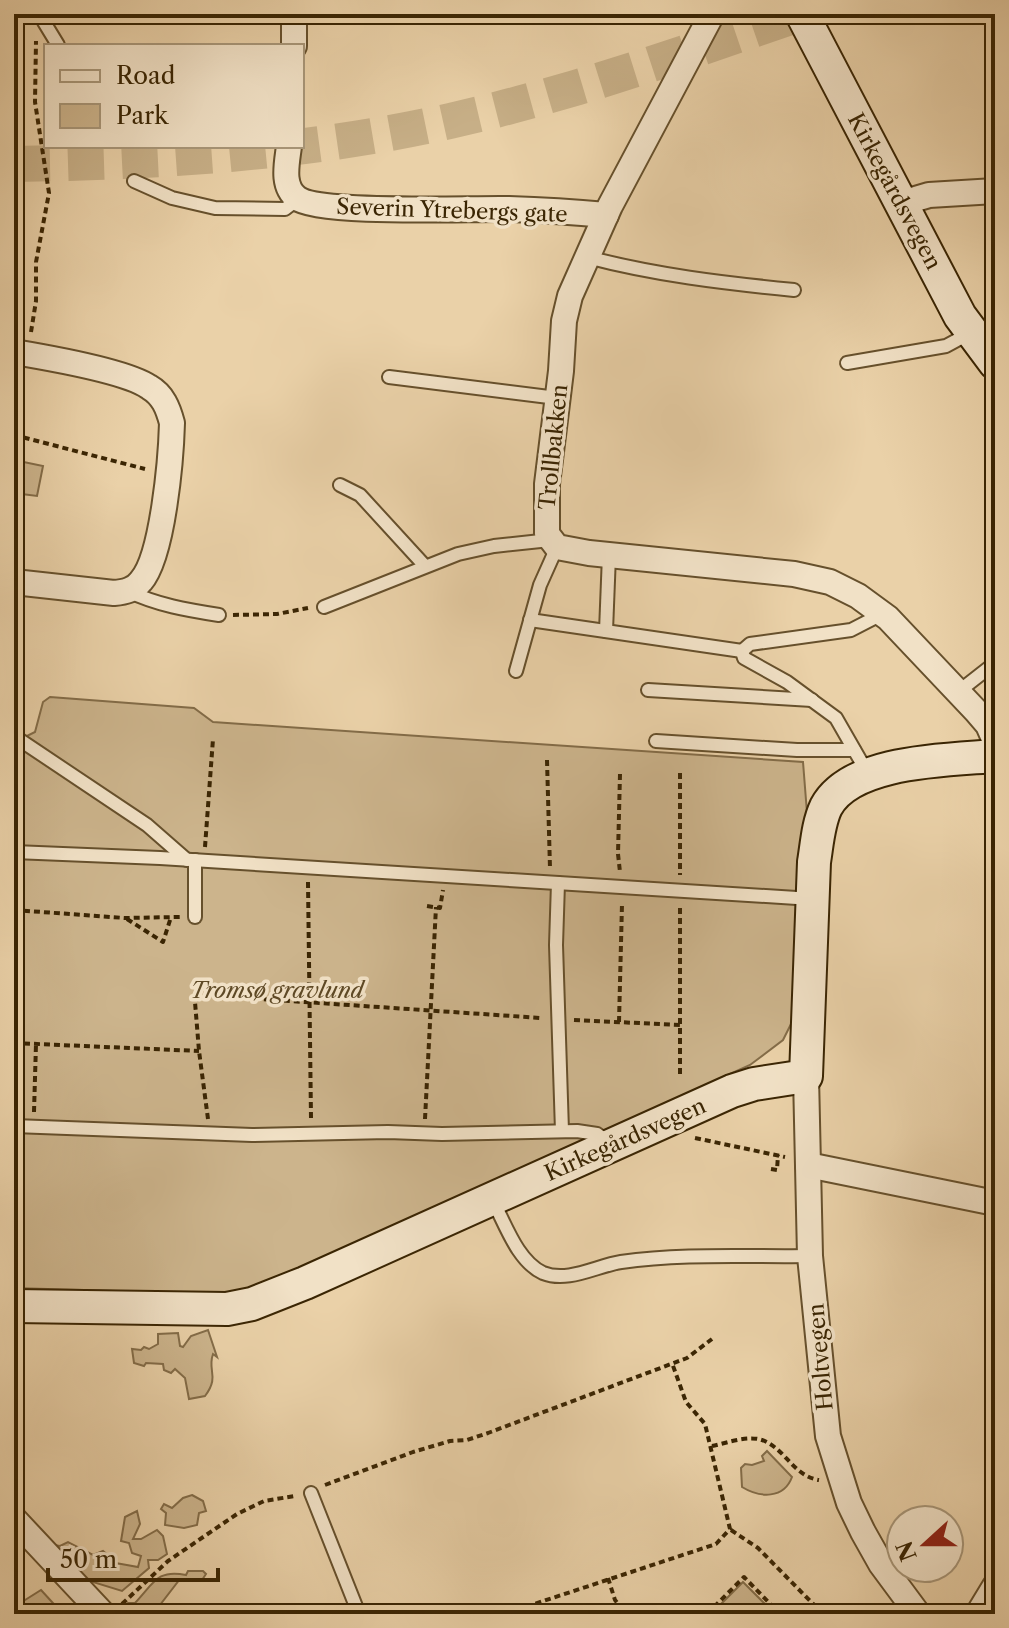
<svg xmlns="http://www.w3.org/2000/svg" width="1009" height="1628" font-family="'Libre Caslon Text',serif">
<rect width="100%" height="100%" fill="#ead1a8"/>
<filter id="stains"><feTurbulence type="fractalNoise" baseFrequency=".0025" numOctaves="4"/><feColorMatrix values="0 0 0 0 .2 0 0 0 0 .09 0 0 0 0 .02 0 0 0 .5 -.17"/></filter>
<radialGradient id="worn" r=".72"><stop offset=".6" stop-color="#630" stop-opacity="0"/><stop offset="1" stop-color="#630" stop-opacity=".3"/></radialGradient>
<g fill="#ccb48c" stroke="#836c48" stroke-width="2">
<path d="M14 460 43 466 37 496 14 493Z"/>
<path d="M50 697 194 708 213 722 803 762 807 813 792 1022 783 1040 750 1065 250 1290 217 1294 14 1288V736H27L35 732 43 702Z"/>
<path d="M208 1330 217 1357 213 1354C207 1371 220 1376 205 1396L189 1399 185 1378 175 1369 171 1373 164 1370 163 1364 146 1363 144 1366 134 1363 132 1349 141 1350 144 1347 149 1349 158 1344V1334L178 1333 180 1346 183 1347 191 1336Z"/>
<path d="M767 1451 792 1477C784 1499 760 1498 742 1487L741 1468 745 1464 752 1465 764 1461 762 1456Z"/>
<path d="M192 1495 203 1501 206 1511 199 1513 197 1525 184 1528 165 1525 166 1513 161 1509 164 1504 172 1508 183 1498Z"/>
<path d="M137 1511 140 1524 133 1539H141L157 1530 163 1536 167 1554 158 1560H148L149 1568 122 1591 83 1579 72 1558 68 1561 54 1545 60 1546 68 1542 93 1555 103 1551 109 1556 110 1562 138 1567 141 1556 132 1553 129 1543 121 1541 125 1517Z"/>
<path d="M188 1571H203L206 1574 202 1580 180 1579 153 1614H120L128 1603H135C154 1583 157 1569 186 1575Z"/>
<path d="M743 1582 775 1614H711Z"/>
<path d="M41 1590 63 1614H14V1607Z"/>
</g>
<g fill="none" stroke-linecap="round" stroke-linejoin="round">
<path stroke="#c7af87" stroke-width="36" stroke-dasharray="36 18" stroke-linecap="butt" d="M14 164C160 162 307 153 450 121 569 94 683 54 799 14"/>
<defs>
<g id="lane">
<path d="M43 14 44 22 58 45"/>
<path d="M134 181 172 198 215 208 285 209 298 199"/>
<path d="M587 257C655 275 723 283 794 290"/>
<path d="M847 363 946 346 970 333"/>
<path d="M389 377 557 398"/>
<path d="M340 485 360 495 425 566"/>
<path d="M128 591C157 605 187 610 219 615"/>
<path d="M324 607 458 554 494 546 550 540"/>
<path d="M530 620 742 651"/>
<path d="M606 631 609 555"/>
<path d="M516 671 540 585 557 547"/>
<path d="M648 690 812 700"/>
<path d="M958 692 995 663"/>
<path d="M14 736 147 825 187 860"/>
<path d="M656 741 797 750H854"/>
<path d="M867 772 836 718 787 682 744 658 742 651 750 644 851 630 882 614"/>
<path d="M14 852 160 858 812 899"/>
<path d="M558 883 556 945 562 1131"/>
<path d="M195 917V860"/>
<path d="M14 1126 252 1135 388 1132 442 1134 577 1131 597 1134 611 1144"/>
<path d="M492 1199C505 1223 517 1261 543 1273 568 1283 596 1266 621 1262 684 1253 746 1257 810 1256"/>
<path d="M311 1493 359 1614"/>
</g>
<g id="street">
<path d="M712 14 610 206 570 296 564 321 561 371 547 484V534L557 547 589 553 794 574 830 582 858 596 888 618 976 711 988 725 995 741"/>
<path d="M294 46V14"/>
<path d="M289 146C287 163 281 186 297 198 319 215 471 208 509 209 541 210 574 212 606 215"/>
<path d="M902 203 929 195 995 191"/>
<path d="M14 352C44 357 126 371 149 387 163 395 168 408 172 423 171 458 163 556 141 581 134 590 125 592 114 593L14 582"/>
<path d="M806 1076 810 1256 828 1436 849 1503 863 1532 881 1564 918 1614"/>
<path d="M808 1165 995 1203"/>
<path d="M14 1519 103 1614"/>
<path d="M978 1614 995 1586"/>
</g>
<g id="secondary">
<path d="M802 14 960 316 995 363"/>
<path d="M14 1306 227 1309 252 1304 305 1283 732 1091 754 1084 806 1076 814 862C817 844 818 824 826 807 851 760 948 760 995 756"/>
</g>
</defs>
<use href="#lane" stroke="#66502c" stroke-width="16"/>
<use href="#street" stroke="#66502c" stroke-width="28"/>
<use href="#secondary" stroke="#3a2503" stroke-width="36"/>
<g stroke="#3a2503" stroke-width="4" stroke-dasharray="6 4" stroke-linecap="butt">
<path d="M31 332 36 301V262L49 193 35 102 36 41"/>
<path d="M14 435 145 469"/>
<path d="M233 615 277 614 308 608"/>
<path d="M547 760 550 868"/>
<path d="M680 773V875"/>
<path d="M620 774 618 854 620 872"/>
<path d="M205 847 213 739"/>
<path d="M308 882 311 1118"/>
<path d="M427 906 440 908 443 890"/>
<path d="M14 910 125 918 180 917"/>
<path d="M127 919 163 942 171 917"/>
<path d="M574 1020 680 1025"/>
<path d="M619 1022 622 904"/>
<path d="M14 1043 199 1051"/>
<path d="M680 1074V908"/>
<path d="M34 1112 36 1044"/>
<path d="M208 1119 199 1051 195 1002 201 995 541 1018"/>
<path d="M425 1119 436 907"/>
<path d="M695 1138 785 1157"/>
<path d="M771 1169 777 1170 778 1155"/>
<path d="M712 1446C727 1443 747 1435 762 1440 785 1448 793 1476 819 1480"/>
<path d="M325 1485 413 1452 450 1441 467 1440 488 1433 687 1358 712 1339"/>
<path d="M731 1530 758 1548 823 1614"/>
<path d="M608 1578 615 1600 626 1614"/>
<path d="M535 1603 539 1614"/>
<path d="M122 1604 168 1561 237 1514 264 1501 295 1496"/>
<path d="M507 1613 716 1544 730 1529 705 1424 686 1402 672 1363"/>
<path d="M707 1614 744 1577 780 1614"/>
</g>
<use href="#lane" stroke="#f1e1c6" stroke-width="12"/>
<use href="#street" stroke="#f1e1c6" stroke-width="24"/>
<use href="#secondary" stroke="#f1e1c6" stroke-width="32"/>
</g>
<g text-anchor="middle" stroke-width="7" stroke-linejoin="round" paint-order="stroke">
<g font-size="22" fill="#3a2503" stroke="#f1e1c6">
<text transform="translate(895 191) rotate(62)" y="8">Kirkegårdsvegen</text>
<text transform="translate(452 210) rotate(2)" y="8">Severin Ytrebergs gate</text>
<text transform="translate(553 447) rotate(-84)" y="8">Trollbakken</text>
<text transform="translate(625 1139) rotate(-24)" y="8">Kirkegårdsvegen</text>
<text transform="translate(820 1357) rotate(-95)" y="8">Holtvegen</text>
</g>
<g font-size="22" font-style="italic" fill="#5e4925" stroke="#f1e1c6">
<text x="277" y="998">Tromsø gravlund</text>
</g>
</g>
<rect width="1009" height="1628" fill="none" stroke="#ead1a8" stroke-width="48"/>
<rect x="16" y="16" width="977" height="1596" fill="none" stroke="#3a2503" stroke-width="4"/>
<rect x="24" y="24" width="961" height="1580" fill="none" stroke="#3a2503" stroke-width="2"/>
<rect x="44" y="44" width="260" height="104" fill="#f1e1c6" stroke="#a89678" stroke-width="2"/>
<rect x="60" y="70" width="40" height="12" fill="#f1e1c6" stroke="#a89678" stroke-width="2"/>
<text x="116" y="84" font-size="24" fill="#3a2503">Road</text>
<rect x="60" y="104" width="40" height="24" fill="#ccb48c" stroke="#a89678" stroke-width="2"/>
<text x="116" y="124" font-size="24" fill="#3a2503">Park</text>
<g transform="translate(925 1544) rotate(249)"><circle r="38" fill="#f1e1c6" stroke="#a89678" stroke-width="2"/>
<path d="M0-6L14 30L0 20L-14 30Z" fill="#8f2418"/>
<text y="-12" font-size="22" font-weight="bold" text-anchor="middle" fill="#3a2503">N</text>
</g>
<path d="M48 1568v12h170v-12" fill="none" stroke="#3a2503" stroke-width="4"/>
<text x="60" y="1568" font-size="24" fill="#3a2503" stroke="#f1e1c6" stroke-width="6" paint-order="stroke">50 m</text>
<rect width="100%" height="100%" filter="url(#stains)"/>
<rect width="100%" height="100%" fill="url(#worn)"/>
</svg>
